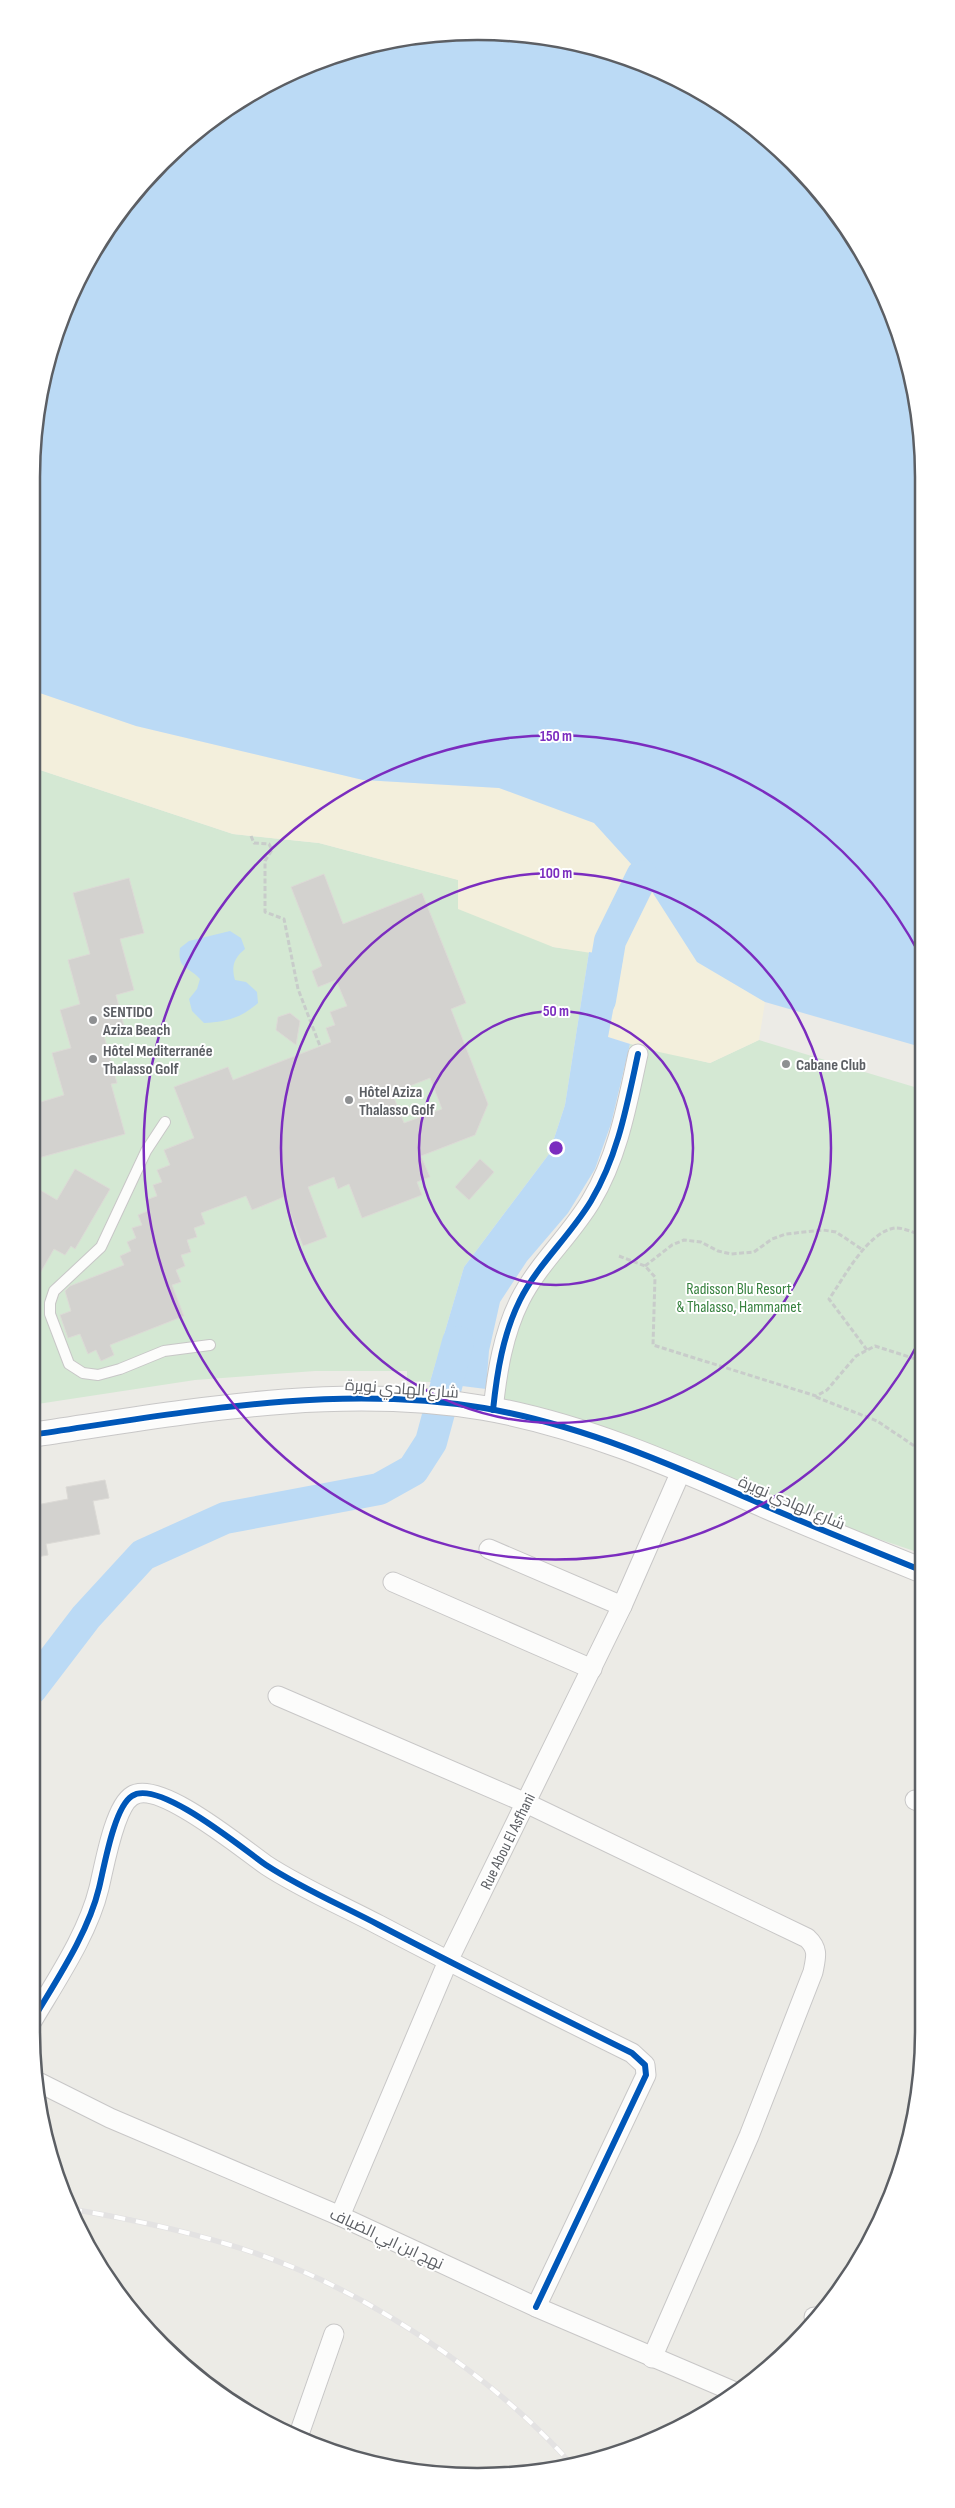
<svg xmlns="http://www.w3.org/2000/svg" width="955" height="2508" font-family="'Sofia Sans Condensed',Cairo,sans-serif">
<rect width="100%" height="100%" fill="#ecebe6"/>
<g fill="#d4e8d3">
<path d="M31 767 233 834 319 843 459 880 553 947 589 952 565 1105 549 1154 464 1267 430 1382 407 1381V1371H315L195 1380 31 1405Z"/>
<path d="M759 1040 921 1089 923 1554 497 1410 498 1353 602 1173 630 1044 710 1063Z"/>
</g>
<path fill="#f3efdc" d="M31 690 136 726 363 780 499 788 594 823 642 876 697 962 765 1002 759 1040 710 1063 659 1052 608 1037 623 958 553 947 458 909V880L319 843 233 834 31 767Z"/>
<g fill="#bbdaf5">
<path d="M507 32 593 47 725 106 813 183 890 306 920 419 921 1047 765 1002 697 962 642 876 594 823 499 788 363 780 136 726 31 690V478L47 362 77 280 124 206 183 142 255 91 310 66 334 55 420 35Z"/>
<path d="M230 931 241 938 245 949C234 958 231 966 235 980L246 982 257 992 258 1003C241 1018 226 1022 204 1023L192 1011 189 999 197 989 200 979C189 966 177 970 180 948L189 941Z"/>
<path d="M589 952 623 958 608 1037 630 1044 611 1124 595 1169 568 1213 527 1261 500 1302 489 1351 486 1389 430 1382 464 1267 549 1154 565 1105Z"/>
</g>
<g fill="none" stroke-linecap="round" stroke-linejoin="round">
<g stroke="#bbdaf5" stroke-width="32">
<path d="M600 1000 610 941 642 876"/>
<path d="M31 1689 86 1617 143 1555 225 1518 379 1489 413 1470 431 1442 458 1342"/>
</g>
</g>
<g fill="#d3d2cf" stroke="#dcdad6" fill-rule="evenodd">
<path d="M324 874 343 924 422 893 466 1003 451 1009 488 1104 475 1135 421 1156 430 1177 417 1182 422 1195 362 1218 349 1184 338 1189 334 1177 308 1187 327 1237 303 1246 284 1197 252 1210 246 1196 201 1213 205 1224 194 1228 197 1237 187 1240 191 1252 181 1255 185 1266 176 1270 181 1282 172 1285 184 1316 110 1345 114 1355 101 1361 96 1350 88 1354 80 1334 68 1338 60 1315 71 1311 65 1291 70 1286 124 1265 120 1256 131 1251 127 1242 136 1238 132 1228 142 1225 138 1215 150 1210 146 1200 157 1196 153 1185 162 1182 157 1170 170 1165 164 1150 194 1138 174 1087 228 1067 233 1080 331 1042 326 1028 335 1025 330 1012 347 1006 336 980 318 987 312 971 322 966 291 887ZM430 1078 442 1109 404 1123 392 1093Z"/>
<path d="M129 878 144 933 120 939 134 990 116 995 125 1030 104 1036 117 1083 111 1084 125 1134 31 1160V1105L64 1095 52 1053 71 1048 60 1010 80 1004 68 960 90 954 73 893Z"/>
<path d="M290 1013 300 1021 296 1045 276 1030 278 1017Z"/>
<path d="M480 1159 494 1172 469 1200 455 1187Z"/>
<path d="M75 1169 110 1189 75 1249 71 1246 65 1255 54 1249 31 1289V1205L40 1190 57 1200Z"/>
<path d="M105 1480 109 1498 93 1501 100 1534 46 1544 48 1555 31 1558V1506L68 1499 66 1487Z"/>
</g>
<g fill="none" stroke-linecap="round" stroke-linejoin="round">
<defs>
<path id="service" d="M165 1122 146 1151 101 1247 54 1291 50 1303V1314L69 1364 83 1373 98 1375 120 1369 164 1351 210 1345"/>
<g id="minor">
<path d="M493 1410C497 1372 503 1334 520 1300 538 1264 570 1236 591 1201 618 1156 627 1105 638 1054"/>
<path d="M489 1549 622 1606"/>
<path d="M393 1582 592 1669"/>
<path d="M278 1696 526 1803 807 1938C819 1949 816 1957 813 1972L749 2136 652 2358"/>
<path d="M915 1800 923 1803"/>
<path d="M31 2023C55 1982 88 1934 99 1888 104 1868 114 1807 132 1796 158 1778 243 1849 266 1865 301 1888 341 1905 379 1925 463 1969 547 2011 632 2053L645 2065 646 2075 536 2307"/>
<path d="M40 2083 110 2118 340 2216 536 2307 735 2392"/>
<path d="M340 2216 448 1961 622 1606 682 1469"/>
<path d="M814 2317H815"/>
<path d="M298 2437 334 2334"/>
</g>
<path id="tertiary" d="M31 1435C181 1413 333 1383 484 1408 583 1425 677 1467 768 1507 819 1529 871 1550 923 1571"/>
</defs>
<use href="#service" stroke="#c8c7c7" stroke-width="12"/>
<use href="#minor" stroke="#c8c7c7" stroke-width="21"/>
<use href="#tertiary" stroke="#c8c7c7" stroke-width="26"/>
<g stroke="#c8ccca" stroke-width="3" stroke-dasharray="5 2.5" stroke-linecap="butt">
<path d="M251 836 254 843 269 844 272 850 265 861V912L284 919 298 989 320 1046"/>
<path d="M619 1256 645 1266 655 1277 653 1345 816 1396 827 1390 856 1356 875 1346 922 1361"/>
<path d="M645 1266 672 1245 684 1240 701 1242 718 1251 731 1254 754 1252 772 1239 786 1234 823 1230 836 1232 863 1250"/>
<path d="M867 1350 829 1299C844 1278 867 1232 895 1228 902 1227 914 1233 922 1235"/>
<path d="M816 1397 877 1421 922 1451"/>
</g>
<use href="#service" stroke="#fcfcfb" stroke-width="10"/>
<use href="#minor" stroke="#fcfcfb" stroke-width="19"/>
<use href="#tertiary" stroke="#fcfcfb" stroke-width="24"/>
<defs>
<path id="rail" d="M71 2209C148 2222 225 2239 297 2269 394 2310 504 2387 573 2466"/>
</defs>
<use href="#rail" stroke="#e3e2e2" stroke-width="5.5"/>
<use href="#rail" stroke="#fff" stroke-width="4" stroke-dasharray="11" stroke-linecap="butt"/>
<defs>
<g id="cycleway">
<path d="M493 1410C497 1372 503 1334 520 1300 538 1264 570 1236 591 1201 618 1156 627 1105 638 1054"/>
<path d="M31 1435C181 1413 333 1383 484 1408 583 1425 677 1467 768 1507 819 1529 871 1550 923 1571"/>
<path d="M31 2023C55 1982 88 1934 99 1888 104 1868 114 1807 132 1796 158 1778 243 1849 266 1865 301 1888 341 1905 379 1925 463 1969 547 2011 632 2053L645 2065 646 2075 536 2307"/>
</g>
</defs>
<use href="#cycleway" stroke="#fff" stroke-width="9"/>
<use href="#cycleway" stroke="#0057b8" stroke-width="6"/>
</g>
<g fill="none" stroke="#7b2cbf" stroke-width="2.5">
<circle cx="556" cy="1148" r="137"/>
<circle cx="556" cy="1148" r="275"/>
<path d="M921 1338A412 412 0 1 1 920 955"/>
</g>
<g fill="#8e9092" stroke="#fff" stroke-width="2">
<circle cx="93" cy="1020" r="5"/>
<circle cx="93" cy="1059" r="5"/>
<circle cx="786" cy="1064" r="5"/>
<circle cx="349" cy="1100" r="5"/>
</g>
<g text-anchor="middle" stroke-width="4" stroke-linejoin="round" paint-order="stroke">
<g font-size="16" font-weight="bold" fill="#5c5f64" stroke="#fff" text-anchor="start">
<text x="103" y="1017">SENTIDO<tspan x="103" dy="18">Aziza Beach</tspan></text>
<text x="103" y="1056">Hôtel Mediterranée<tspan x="103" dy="18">Thalasso Golf</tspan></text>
<text x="796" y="1070">Cabane Club</text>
<text x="359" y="1097">Hôtel Aziza<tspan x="359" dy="18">Thalasso Golf</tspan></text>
</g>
<g font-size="16" fill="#36813e" stroke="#fff">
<text x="739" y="1294">Radisson Blu Resort<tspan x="739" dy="18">&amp; Thalasso, Hammamet</tspan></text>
</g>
<g font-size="16" fill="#5c5f64" stroke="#fff">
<text transform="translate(402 1388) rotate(4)" y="6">شارع الهادي نويرة</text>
<text transform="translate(792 1502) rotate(23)" y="6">شارع الهادي نويرة</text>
<text transform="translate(507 1841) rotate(-64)" y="6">Rue Abou El Asfhani</text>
<text transform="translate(387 2238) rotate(25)" y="6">نهج ابن ابي الضياف</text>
</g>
</g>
<path d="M0 0H955V2508H0ZM477 40H478A437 437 0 0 1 915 477V2031A437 437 0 0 1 478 2468H477A437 437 0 0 1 40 2031V477A437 437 0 0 1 477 40Z" fill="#fff" fill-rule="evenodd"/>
<path fill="none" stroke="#5c5f64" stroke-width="2.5" d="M477 40H478A437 437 0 0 1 915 477V2031A437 437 0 0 1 478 2468H477A437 437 0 0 1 40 2031V477A437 437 0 0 1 477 40Z"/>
<circle cx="556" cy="1148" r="8" fill="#7b2cbf" stroke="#fff" stroke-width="2.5"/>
<g font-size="15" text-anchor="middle" font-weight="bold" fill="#7b2cbf" stroke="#fff" stroke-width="4" stroke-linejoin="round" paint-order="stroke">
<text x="556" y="741">150 m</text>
<text x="556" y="878">100 m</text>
<text x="556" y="1016">50 m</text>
</g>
</svg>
